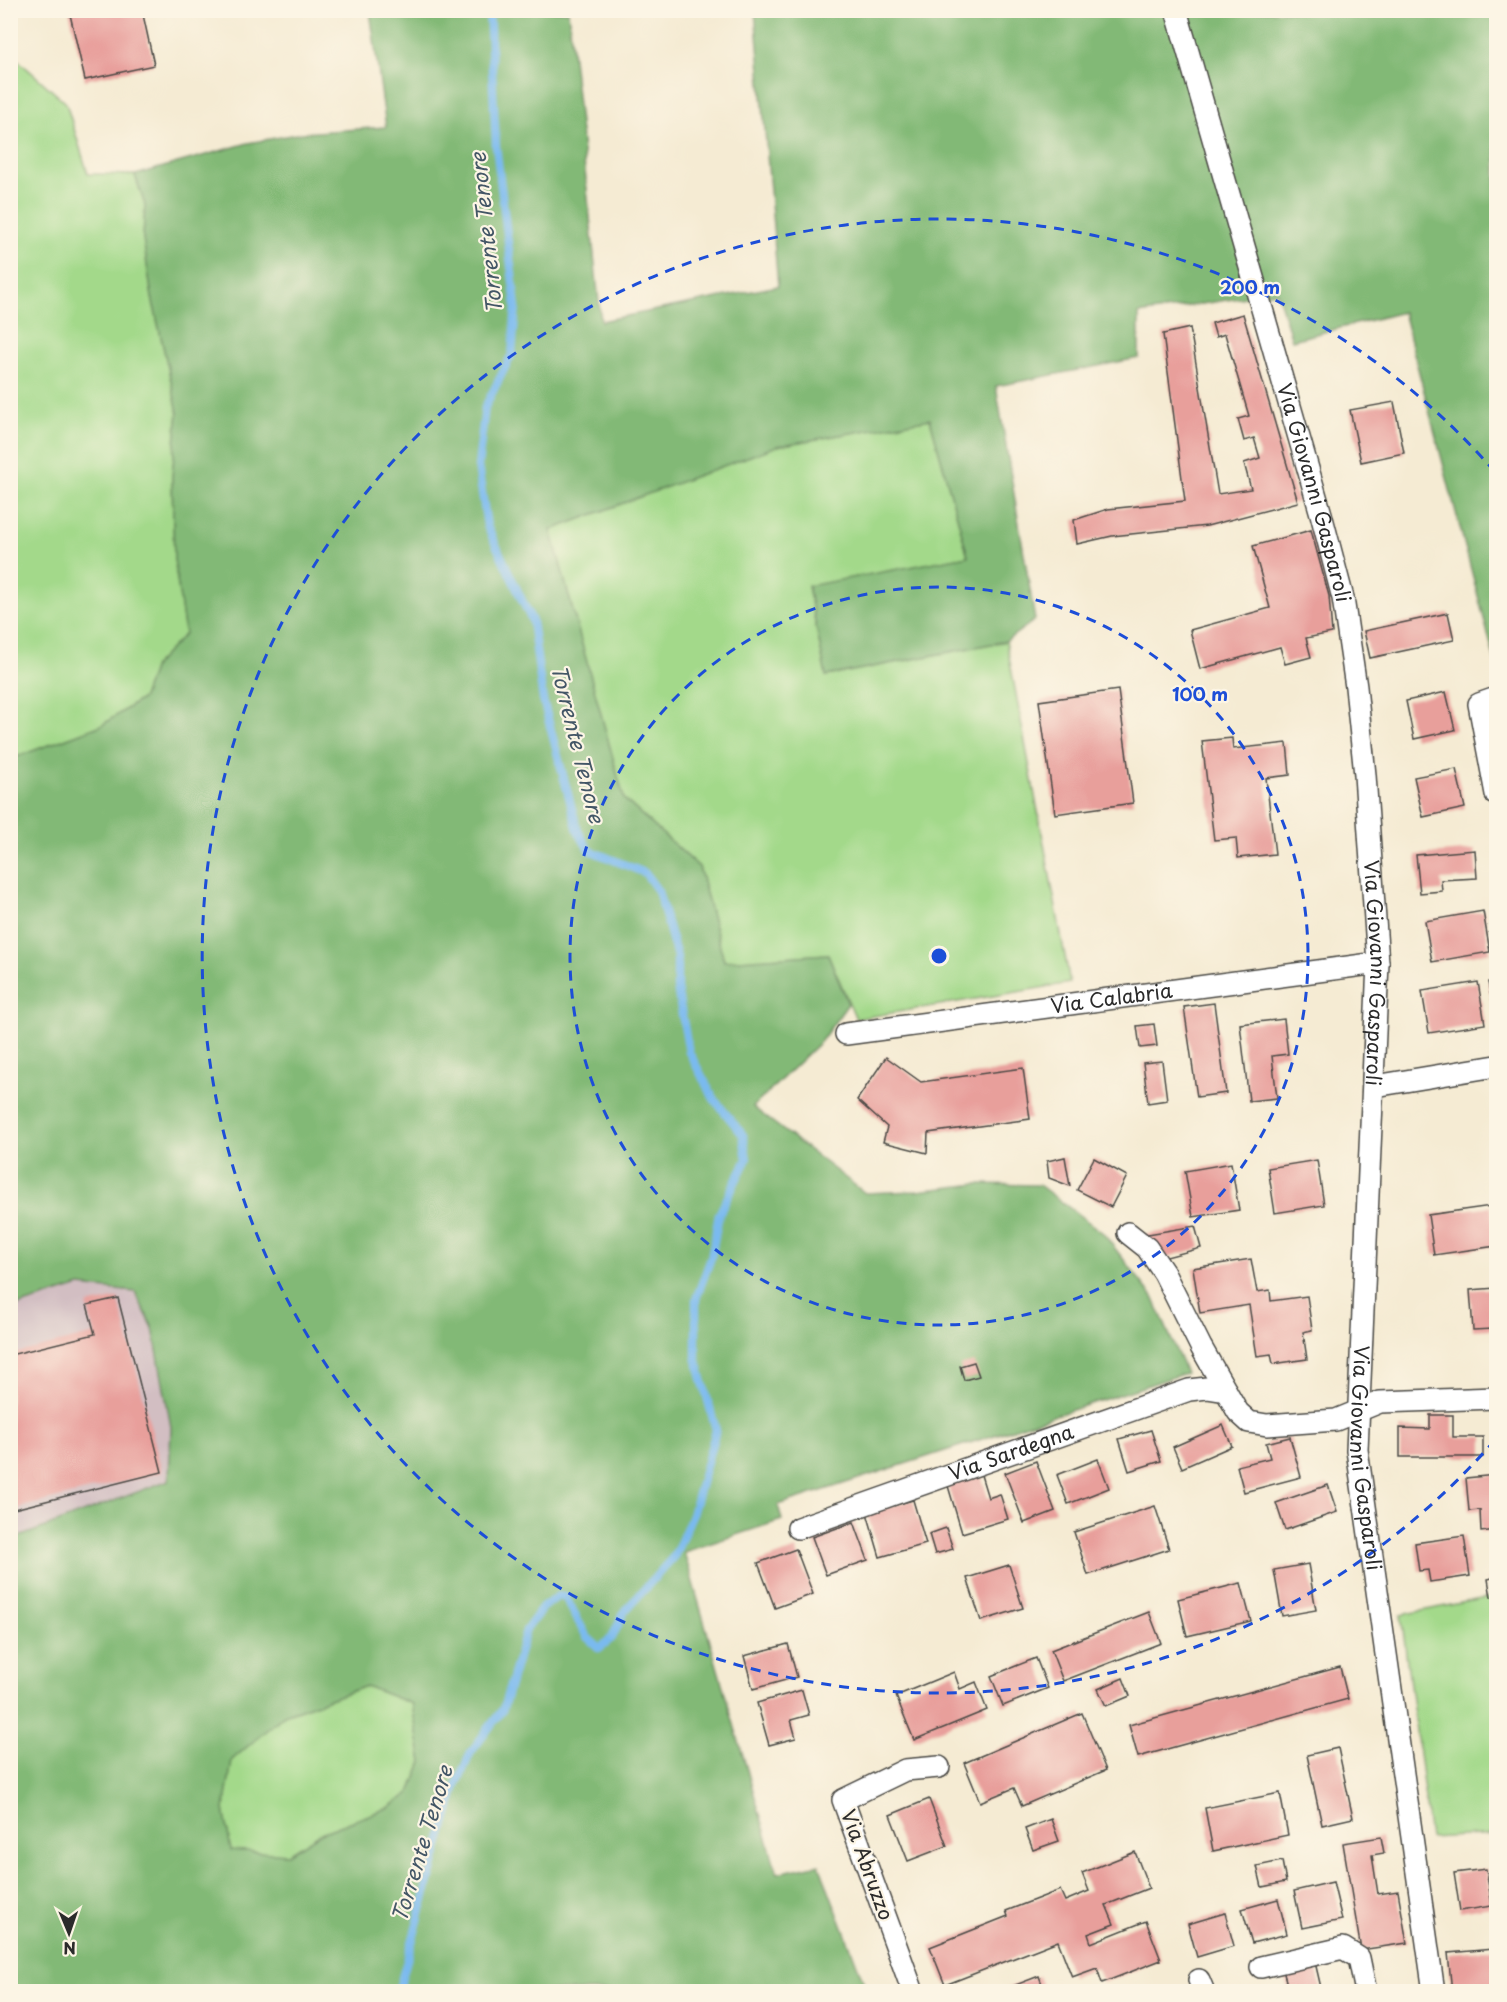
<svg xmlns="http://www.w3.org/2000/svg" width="1507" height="2002" font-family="'Playpen Sans',sans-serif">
<rect width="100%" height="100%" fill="#fcf5e5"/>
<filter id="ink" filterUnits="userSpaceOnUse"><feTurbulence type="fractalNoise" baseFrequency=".0167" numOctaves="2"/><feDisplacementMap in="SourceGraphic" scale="12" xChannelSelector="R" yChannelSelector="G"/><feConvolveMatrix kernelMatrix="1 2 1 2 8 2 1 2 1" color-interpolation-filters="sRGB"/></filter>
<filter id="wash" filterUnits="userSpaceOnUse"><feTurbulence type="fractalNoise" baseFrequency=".008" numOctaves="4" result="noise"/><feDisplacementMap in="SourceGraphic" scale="24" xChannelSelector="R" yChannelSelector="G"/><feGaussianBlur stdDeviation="1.35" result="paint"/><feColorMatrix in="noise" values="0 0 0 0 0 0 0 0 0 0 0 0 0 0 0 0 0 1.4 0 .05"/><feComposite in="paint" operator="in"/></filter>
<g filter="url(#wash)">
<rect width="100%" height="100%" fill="#f5ebd3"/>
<path fill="#d2bec2" d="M80 1286 135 1292 153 1328 171 1427 169 1480 11 1540V1308Z"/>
<g fill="#a3d98a" stroke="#67825a" stroke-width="1.5">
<path d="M11 54 66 103 88 174 135 175 145 205 143 238 152 297 178 412 172 477 174 559 185 634 154 666 143 698 102 725 11 759Z"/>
<path d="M930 419 968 556 808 586 826 676 1006 641 1070 983 856 1019 828 954 724 961 699 867 624 799 551 530 777 446Z"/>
<path d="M1496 1596V1834L1430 1838 1401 1615Z"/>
<path d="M366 1686 412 1704 422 1762 410 1793 388 1808 321 1833 288 1854 231 1851 224 1809 232 1759 284 1715Z"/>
</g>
<path fill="#82b976" stroke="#567250" stroke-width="1.5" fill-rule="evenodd" d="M370 11H568L601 321 778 286 755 11H1496V664L1403 312 1292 340 1277 292 1139 314V358L996 386 1035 620 1006 641 826 676 808 586 968 556 930 419 777 446 551 530 624 799 699 867 724 961 828 954 848 1004 821 1041 753 1107 865 1193 917 1191 977 1184 1039 1185 1103 1233 1153 1297 1186 1373 778 1505 782 1520 684 1552 777 1873 819 1864 867 1991H11V1540L169 1480 171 1427 153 1328 135 1292 80 1286 11 1308V759L102 725 143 698 154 666 185 634 174 559 172 477 178 412 152 297 143 238 145 205 135 175 248 143 302 133 386 127ZM366 1686 412 1704 422 1762 410 1793 388 1808 321 1833 288 1854 231 1850 224 1809 232 1760 284 1715Z"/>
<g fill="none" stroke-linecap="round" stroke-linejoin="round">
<path stroke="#7abaef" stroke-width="8" d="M398 1992 456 1786 471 1752 503 1709 526 1630 542 1608 558 1596 565 1597 587 1637 599 1648 612 1638 624 1612 675 1555 692 1515 716 1430 696 1357V1299L711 1258 719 1214 747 1159 743 1135 714 1099 689 1052 677 988V957L658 891 645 873 589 850 578 831 543 700 532 621 487 526 478 466 485 407 512 354 516 306 496 146 489 10"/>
</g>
<g id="blocks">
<g fill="#e89f9b">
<path d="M69 10H142L154 65 85 80Z"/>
<path d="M1243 314 1298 502 1207 526 1112 536 1077 544 1074 520 1108 509 1185 501 1163 334 1190 328 1218 494 1251 489 1244 463 1260 458 1254 438 1244 441 1238 419 1249 416 1225 334 1216 337 1212 323Z"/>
<path d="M1394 402 1404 453 1361 462 1350 410Z"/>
<path d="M1311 530 1329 596 1332 633 1306 638 1311 657 1285 664 1280 647 1200 669 1190 630 1270 608 1253 546Z"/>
<path d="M1448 613 1454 640 1370 658 1364 631Z"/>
<path d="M1118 690 1133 803 1055 814 1039 701Z"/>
<path d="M1446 692 1455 730 1414 739 1406 701Z"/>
<path d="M1496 711V738L1489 713Z"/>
<path d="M1232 738 1233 749 1287 743 1290 775 1266 778 1275 854 1238 858 1236 838 1214 840 1202 741Z"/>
<path d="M1456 769 1465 808 1423 817 1414 777Z"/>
<path d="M1475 850 1477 878 1441 880 1442 891 1420 893 1416 855Z"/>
<path d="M1483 911 1490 952 1432 962 1425 921Z"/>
<path d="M1496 980V1015L1495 1016 1488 982Z"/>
<path d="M1478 982 1485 1024 1429 1033 1422 991Z"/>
<path d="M1214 1003 1226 1093 1197 1097 1184 1007Z"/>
<path d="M1284 1019 1288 1054 1272 1056 1277 1098 1249 1101 1240 1024Z"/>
<path d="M1154 1024 1157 1046 1140 1048 1137 1026Z"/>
<path d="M886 1057 921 1082 1023 1068 1030 1119 928 1133 927 1153 883 1142 887 1127 857 1100Z"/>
<path d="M1162 1061 1167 1100 1148 1103 1143 1063Z"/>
<path d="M1065 1157 1070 1186 1049 1178 1047 1161Z"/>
<path d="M1094 1158 1127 1176 1111 1207 1077 1190Z"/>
<path d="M1317 1160 1324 1205 1275 1213 1268 1168Z"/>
<path d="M1231 1163 1239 1210 1193 1217 1185 1171Z"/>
<path d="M1491 1206 1496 1246 1434 1255 1428 1215Z"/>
<path d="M1195 1226 1201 1248 1163 1258 1142 1235Z"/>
<path d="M1251 1259 1257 1292 1270 1290 1271 1301 1307 1296 1312 1330 1303 1332 1307 1359 1273 1364 1271 1354 1257 1356 1249 1305 1200 1313 1193 1268Z"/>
<path d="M1496 1288V1341H1494L1493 1329 1473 1330 1470 1290Z"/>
<path d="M118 1298 162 1472 10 1510V1355L95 1334 87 1305Z"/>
<path d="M974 1362 979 1376 964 1380 960 1366Z"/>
<path d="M1430 1415H1453V1437H1483V1457H1400V1428L1430 1429Z"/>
<path d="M1223 1425 1232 1446 1182 1468 1173 1447Z"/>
<path d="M1151 1430 1161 1461 1129 1471 1119 1439Z"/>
<path d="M1290 1437 1301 1477 1244 1492 1237 1466 1270 1458 1266 1443Z"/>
<path d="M1098 1459 1109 1488 1068 1504 1057 1475Z"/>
<path d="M1036 1461 1055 1511 1024 1523 1005 1473Z"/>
<path d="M981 1475 988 1498 1000 1494 1008 1519 962 1533 948 1486Z"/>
<path d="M1496 1475V1530L1481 1532 1480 1510 1469 1511 1466 1478Z"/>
<path d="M1328 1485 1337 1512 1285 1530 1276 1503Z"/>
<path d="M913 1500 926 1544 880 1557 867 1513Z"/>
<path d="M1155 1506 1169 1549 1088 1575 1074 1532Z"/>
<path d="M854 1522 868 1560 826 1575 812 1537Z"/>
<path d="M946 1528 953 1549 935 1554 929 1534Z"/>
<path d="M1464 1536 1470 1576 1430 1582 1428 1570 1419 1571 1415 1543Z"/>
<path d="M796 1549 813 1594 775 1608 758 1563Z"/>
<path d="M1308 1564 1316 1610 1282 1616 1274 1570Z"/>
<path d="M1009 1565 1023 1608 981 1621 967 1578Z"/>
<path d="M1496 1577V1596L1491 1597 1488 1579Z"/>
<path d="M1241 1583 1251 1621 1187 1636 1178 1599Z"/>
<path d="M1149 1612 1161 1643 1063 1681 1051 1650Z"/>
<path d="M788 1644 797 1677 753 1689 744 1656Z"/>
<path d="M1036 1658 1048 1688 1003 1706 991 1676Z"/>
<path d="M1340 1667 1348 1699 1138 1757 1129 1725Z"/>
<path d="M954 1672 960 1689 976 1682 987 1710 914 1740 896 1696Z"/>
<path d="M1123 1678 1130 1696 1106 1706 1098 1689Z"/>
<path d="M802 1690 809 1715 791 1720 796 1738 769 1745 757 1703Z"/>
<path d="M1082 1713 1106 1770 1022 1806 1014 1788 980 1802 964 1763Z"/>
<path d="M1338 1748 1353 1818 1322 1825 1307 1755Z"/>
<path d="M1280 1793 1288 1835 1213 1851 1205 1808Z"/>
<path d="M929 1799 947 1846 908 1861 890 1815Z"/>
<path d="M1051 1819 1059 1841 1033 1850 1025 1829Z"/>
<path d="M1381 1837 1384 1853 1372 1855 1378 1894 1398 1891 1407 1943 1361 1950 1343 1843Z"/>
<path d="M1135 1852 1149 1888 1106 1905 1114 1924 1088 1934 1091 1943 1146 1921 1161 1960 1102 1983 1097 1968 1072 1977 1058 1941 945 1985 930 1947 1008 1916 1006 1911 1060 1890 1065 1901 1089 1891 1082 1873Z"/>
<path d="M1282 1861 1286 1882 1262 1887 1257 1866Z"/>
<path d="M1486 1869 1492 1906 1460 1911 1454 1873Z"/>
<path d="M1333 1882 1342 1920 1302 1928 1294 1891Z"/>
<path d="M1278 1899 1287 1934 1252 1943 1242 1909Z"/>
<path d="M1225 1913 1234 1946 1197 1957 1188 1924Z"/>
<path d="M1493 1949 1496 1991 1452 1992 1448 1953Z"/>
<path d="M1315 1962 1322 1992H1289L1283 1970Z"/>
<path d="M1039 1976 1045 1992H1000V1991Z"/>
</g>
</g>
</g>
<g filter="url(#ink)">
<use href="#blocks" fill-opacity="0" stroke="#494844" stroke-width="1.5"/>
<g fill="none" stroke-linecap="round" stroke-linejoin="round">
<defs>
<g id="minor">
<path id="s1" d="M1176 10 1321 514 1343 598 1356 687 1365 775 1378 963 1357 1450 1434 1992"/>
<path d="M1496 698 1479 704 1496 794"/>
<path id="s2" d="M846 1034 1378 963"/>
<path d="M1375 1086 1496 1066"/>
<path d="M1128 1233 1147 1248 1164 1273 1201 1347 1238 1412 1249 1422 1267 1425 1336 1420 1380 1402 1496 1398"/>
<path id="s3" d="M798 1528 1189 1390 1207 1388 1226 1391"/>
<path d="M1261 1967 1343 1948 1359 1958 1366 1992"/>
<path d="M1199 1980 1204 1992"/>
<path d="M913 1992 843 1800 905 1770 939 1767"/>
</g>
</defs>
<use href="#minor" stroke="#494844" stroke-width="24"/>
<use href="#minor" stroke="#fff" stroke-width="21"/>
</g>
</g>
<g fill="none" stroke="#1d4ed8" stroke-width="3" stroke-dasharray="10 8">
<circle cx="939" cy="956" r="369"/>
<path d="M1495 1440A737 737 0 1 1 1495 472"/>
</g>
<g text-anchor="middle" stroke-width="4.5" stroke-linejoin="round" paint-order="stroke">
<g font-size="20" fill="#2b2b2b" stroke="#fcf5e5">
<text dy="7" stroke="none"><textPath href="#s1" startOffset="502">Via Giovanni Gasparoli</textPath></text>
<text dy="7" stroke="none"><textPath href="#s1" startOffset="988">Via Giovanni Gasparoli</textPath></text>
<text dy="7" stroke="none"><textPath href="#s2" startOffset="268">Via Calabria</textPath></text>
<text dy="7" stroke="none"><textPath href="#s3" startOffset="226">Via Sardegna</textPath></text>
<text dy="7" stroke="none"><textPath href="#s1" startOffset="1474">Via Giovanni Gasparoli</textPath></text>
<text transform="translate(867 1865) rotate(70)" y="7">Via Abruzzo</text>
</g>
<g font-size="21" font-style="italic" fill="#435666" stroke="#fcf5e5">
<text transform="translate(487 233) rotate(-96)" y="7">Torrente Tenore</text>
<text transform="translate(577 744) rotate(76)" y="7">Torrente Tenore</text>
<text transform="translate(423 1844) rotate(-73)" y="7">Torrente Tenore</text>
</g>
</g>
<circle cx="939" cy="956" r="9" fill="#1d4ed8" stroke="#fcf5e5" stroke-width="3"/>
<g font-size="18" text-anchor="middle" font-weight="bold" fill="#1d4ed8" stroke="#fcf5e5" stroke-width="4.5" stroke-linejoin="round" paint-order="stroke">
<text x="1250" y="294">200 m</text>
<text x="1200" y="701">100 m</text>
</g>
<rect width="1507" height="2002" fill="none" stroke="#fcf5e5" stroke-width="36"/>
<g transform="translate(69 1933) rotate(178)" stroke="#fcf5e5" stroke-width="4.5" paint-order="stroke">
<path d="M0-4.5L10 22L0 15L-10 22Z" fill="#2b2b2b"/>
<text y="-9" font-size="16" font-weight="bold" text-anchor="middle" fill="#2b2b2b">N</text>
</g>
</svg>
